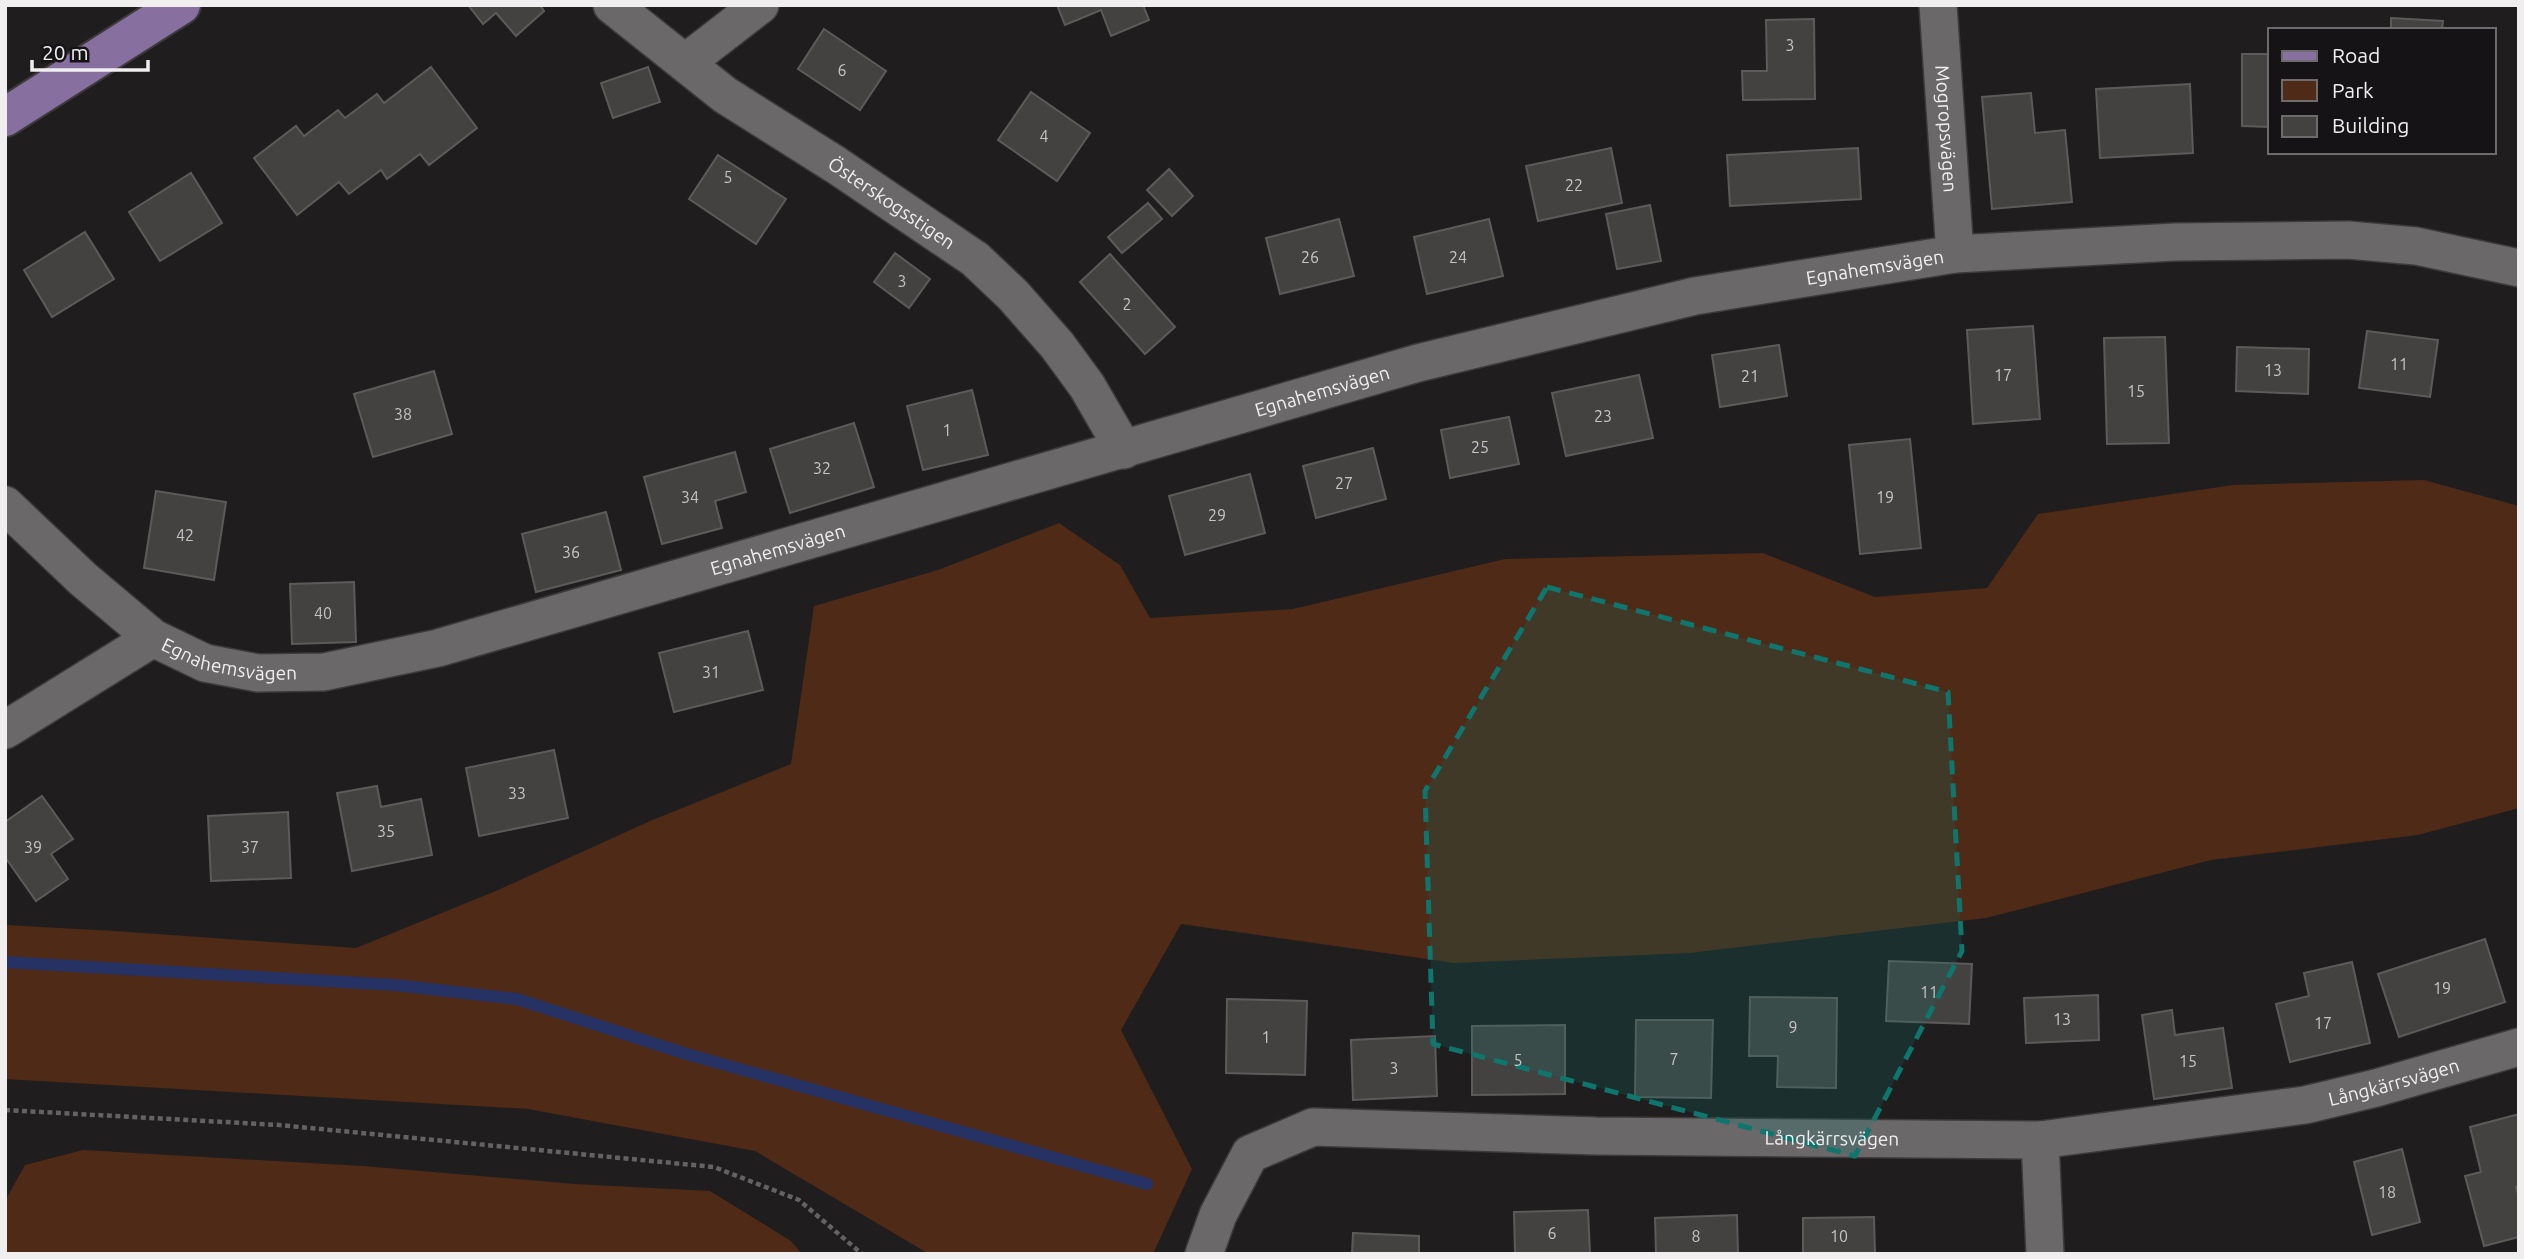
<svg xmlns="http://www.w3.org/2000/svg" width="2524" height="1259" font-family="Ubuntu,sans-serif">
<rect width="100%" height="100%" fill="#1f1d1e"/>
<g fill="#4e2a17">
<path d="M2424 480 2519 506V808L2418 835 2211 860 1986 918 1689 953 1455 963 1181 924 1121 1030 1192 1169 1153 1254H929L755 1151 528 1109 5 1079V925L115 931 356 948 498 890 650 821 791 764 814 606 938 570 1059 523 1120 565 1150 618 1293 609 1505 559 1763 553 1875 597 1987 588 2038 514 2233 485Z"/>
<path d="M83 1150 363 1166 575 1184 710 1191 791 1241 802 1254H5V1201L25 1165Z"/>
</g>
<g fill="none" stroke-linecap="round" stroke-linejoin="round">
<path stroke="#263264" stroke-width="12" d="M5 962 395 985 517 999 683 1053 1147 1184"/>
</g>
<g fill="#444141" stroke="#5d5a5a" stroke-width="2">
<path d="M468 5H540L544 11 516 36 496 13 483 24Z"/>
<path d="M1057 5H1143L1149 20 1111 36 1101 10 1065 25Z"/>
<path d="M2391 18 2443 21 2442 30H2391Z"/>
<path d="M1814 19 1815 99 1743 100 1742 71H1767L1766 20Z"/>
<path d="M824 29 886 71 860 110 798 69Z"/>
<path d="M2242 54H2270V127L2242 126Z"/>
<path d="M431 67 477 128 429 165 420 154 387 179 381 170 349 194 339 182 297 215 254 158 296 126 304 136 338 110 345 118 377 94 384 103Z"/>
<path d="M648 67 660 102 613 118 601 83Z"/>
<path d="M2190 84 2193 153 2100 158 2096 89Z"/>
<path d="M1031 92 1090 133 1057 181 998 140Z"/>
<path d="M2031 93 2035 133 2065 130 2072 202 1992 209 1982 97Z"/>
<path d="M1611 148 1622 203 1538 221 1526 166Z"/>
<path d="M1858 148 1861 199 1730 206 1727 155Z"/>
<path d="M718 155 786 199 756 244 689 199Z"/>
<path d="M1169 169 1193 196 1172 216 1147 190Z"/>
<path d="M191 173 222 223 160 261 129 212Z"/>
<path d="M1148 203 1162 219 1122 253 1108 237Z"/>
<path d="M1650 205 1661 261 1617 269 1606 214Z"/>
<path d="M1339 219 1354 276 1280 294 1266 238Z"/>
<path d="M1489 219 1503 276 1427 294 1414 237Z"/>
<path d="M85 232 114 279 52 317 24 270Z"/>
<path d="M895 253 930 279 909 308 874 282Z"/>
<path d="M1110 254 1175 327 1145 354 1080 282Z"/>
<path d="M2033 326 2040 419 1973 424 1967 330Z"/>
<path d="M2367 331 2438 340 2430 397 2359 388Z"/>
<path d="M2165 337 2169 443 2107 444 2104 338Z"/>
<path d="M1779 345 1787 396 1720 407 1712 355Z"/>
<path d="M2237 347 2309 349 2308 394 2236 391Z"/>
<path d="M434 371 452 434 373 457 354 394Z"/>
<path d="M1639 375 1653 438 1566 456 1552 393Z"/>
<path d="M972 390 988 455 923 470 907 406Z"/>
<path d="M1509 417 1519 464 1450 478 1441 430Z"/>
<path d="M854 423 874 487 790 513 770 449Z"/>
<path d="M1910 439 1921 548 1860 554 1849 445Z"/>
<path d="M1373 448 1386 499 1316 518 1303 466Z"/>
<path d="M735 452 746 492 715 501 722 528 662 544 644 477Z"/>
<path d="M1250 474 1265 533 1185 555 1169 496Z"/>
<path d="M156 491 226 502 214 580 144 568Z"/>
<path d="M606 512 621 570 536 592 522 534Z"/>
<path d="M354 582 356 642 292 644 290 584Z"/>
<path d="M748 631 763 690 674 712 659 653Z"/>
<path d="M554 750 568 818 479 836 466 768Z"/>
<path d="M377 786 381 807 421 799 432 855 352 871 337 793Z"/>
<path d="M42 796 73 839 51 854 68 879 36 901 5 857V822Z"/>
<path d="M288 812 291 878 211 881 208 816Z"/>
<path d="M2485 939 2505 1002 2399 1037 2378 974Z"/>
<path d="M1889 961 1972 964 1969 1024 1886 1021Z"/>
<path d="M2352 962 2370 1043 2290 1062 2276 1004 2309 996 2304 973Z"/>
<path d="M2098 995 2099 1040 2026 1043 2024 998Z"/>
<path d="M1750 997 1837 998 1836 1088 1777 1087 1778 1056H1749Z"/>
<path d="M1227 999 1307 1001 1305 1075 1226 1073Z"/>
<path d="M2172 1010 2175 1035 2223 1028 2232 1088 2154 1099 2142 1015Z"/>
<path d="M1636 1020H1713L1711 1098 1635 1097Z"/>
<path d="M1565 1025V1094L1472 1095V1026Z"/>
<path d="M1435 1036 1437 1096 1353 1100 1351 1040Z"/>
<path d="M2519 1114V1186L2516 1187 2519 1197V1237L2484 1246 2465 1176 2481 1172 2470 1127Z"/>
<path d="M2402 1149 2420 1222 2372 1235 2354 1162Z"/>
<path d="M1588 1210 1590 1254H1515L1514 1212Z"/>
<path d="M1737 1215 1738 1254H1656L1655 1218Z"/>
<path d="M1874 1217 1875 1254H1803V1218Z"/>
<path d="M1353 1233 1419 1236V1254H1352Z"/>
</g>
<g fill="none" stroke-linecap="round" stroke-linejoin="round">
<defs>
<g id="minor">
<path id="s1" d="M612 5 725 95 836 165 975 259 1013 295 1057 345 1087 386 1124 450"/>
<path id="s2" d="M1938 5 1955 254"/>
<path d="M685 63 760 5"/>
<path id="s3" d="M5 505 83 579 153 638 205 663 258 673 324 672 438 648 1418 363 1695 296 1955 254 2175 242 2348 240 2416 246 2519 268"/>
<path d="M5 730 153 638"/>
<path d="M2040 1140 2045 1254"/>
<path id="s4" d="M1204 1254 1218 1215 1250 1154 1313 1127 1596 1136 2040 1140 2305 1105 2376 1088 2519 1047"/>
</g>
<path id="major" d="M5 117 181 5"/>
</defs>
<use href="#minor" stroke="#3c3a3b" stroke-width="40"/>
<use href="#major" stroke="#3c3a3b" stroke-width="42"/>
<path stroke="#646263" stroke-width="4.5" stroke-dasharray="5 3.5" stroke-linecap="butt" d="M5 1110 279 1125 714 1167 799 1200 862 1254"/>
<use href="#minor" stroke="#6a6869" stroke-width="37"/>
<use href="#major" stroke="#876fa0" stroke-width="38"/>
</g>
<path fill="#0f766e" fill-opacity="0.2" stroke="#0f766e" stroke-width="5" stroke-dasharray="14 9" stroke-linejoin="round" d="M1547 587 1948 692 1962 951 1855 1156 1433 1044 1425 791Z"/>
<g text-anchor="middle" stroke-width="7" stroke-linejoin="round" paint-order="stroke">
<g font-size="16" fill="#c5c3c4">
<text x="1790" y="51">3</text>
<text x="842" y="76">6</text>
<text x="1044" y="142">4</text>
<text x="728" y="183">5</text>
<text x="1574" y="191">22</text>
<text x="1310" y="263">26</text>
<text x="1458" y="263">24</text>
<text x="902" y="287">3</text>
<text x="1127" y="310">2</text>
<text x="2399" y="370">11</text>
<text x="2273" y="376">13</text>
<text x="2003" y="381">17</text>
<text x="1750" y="382">21</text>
<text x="2136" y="397">15</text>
<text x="403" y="420">38</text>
<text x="1603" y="422">23</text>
<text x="947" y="436">1</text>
<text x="1480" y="453">25</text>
<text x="822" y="474">32</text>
<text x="1344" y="489">27</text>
<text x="690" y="503">34</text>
<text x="1885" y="503">19</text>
<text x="1217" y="521">29</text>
<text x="185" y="541">42</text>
<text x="571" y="558">36</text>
<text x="323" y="619">40</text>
<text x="711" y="678">31</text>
<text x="517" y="799">33</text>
<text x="386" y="837">35</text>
<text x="33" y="853">39</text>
<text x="250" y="853">37</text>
<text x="2442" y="994">19</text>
<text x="1929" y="998">11</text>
<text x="2062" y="1025">13</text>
<text x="2323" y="1029">17</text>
<text x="1793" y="1033">9</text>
<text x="1266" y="1043">1</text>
<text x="1674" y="1065">7</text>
<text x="1518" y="1066">5</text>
<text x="2188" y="1067">15</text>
<text x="1394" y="1074">3</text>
<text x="2387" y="1198">18</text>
<text x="1552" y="1239">6</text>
<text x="1696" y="1242">8</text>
<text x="1839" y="1242">10</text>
</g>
<g font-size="19" fill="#f0eeef" stroke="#151315">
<text dy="7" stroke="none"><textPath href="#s2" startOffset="124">Mogropsvägen</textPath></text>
<text dy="7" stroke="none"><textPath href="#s1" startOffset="343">Österskogsstigen</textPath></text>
<text dy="7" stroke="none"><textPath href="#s3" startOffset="1981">Egnahemsvägen</textPath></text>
<text dy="7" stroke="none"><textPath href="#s3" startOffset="1414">Egnahemsvägen</textPath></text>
<text dy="7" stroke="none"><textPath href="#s3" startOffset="847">Egnahemsvägen</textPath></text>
<text dy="7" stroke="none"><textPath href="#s3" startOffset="280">Egnahemsvägen</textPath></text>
<text dy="7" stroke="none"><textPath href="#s4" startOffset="1265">Långkärrsvägen</textPath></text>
<text dy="7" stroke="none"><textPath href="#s4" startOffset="698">Långkärrsvägen</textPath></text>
</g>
</g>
<rect width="2524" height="1259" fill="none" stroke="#f0eeef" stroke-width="14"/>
<rect x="2268" y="28" width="228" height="126" fill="#151315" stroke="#6d6b6c" stroke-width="2"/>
<rect x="2282" y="51" width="35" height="10" fill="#876fa0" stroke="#6d6b6c" stroke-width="2"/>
<text x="2332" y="63" font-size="21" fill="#f0eeef">Road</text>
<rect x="2282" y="80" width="35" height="21" fill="#4e2a17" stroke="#6d6b6c" stroke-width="2"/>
<text x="2332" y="98" font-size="21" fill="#f0eeef">Park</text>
<rect x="2282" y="116" width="35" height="21" fill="#444141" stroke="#6d6b6c" stroke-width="2"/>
<text x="2332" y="133" font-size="21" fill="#f0eeef">Building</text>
<path d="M32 60v10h116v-10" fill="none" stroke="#f0eeef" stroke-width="3.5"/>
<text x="42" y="60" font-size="21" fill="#f0eeef" stroke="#151315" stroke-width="5" paint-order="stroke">20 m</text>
</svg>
